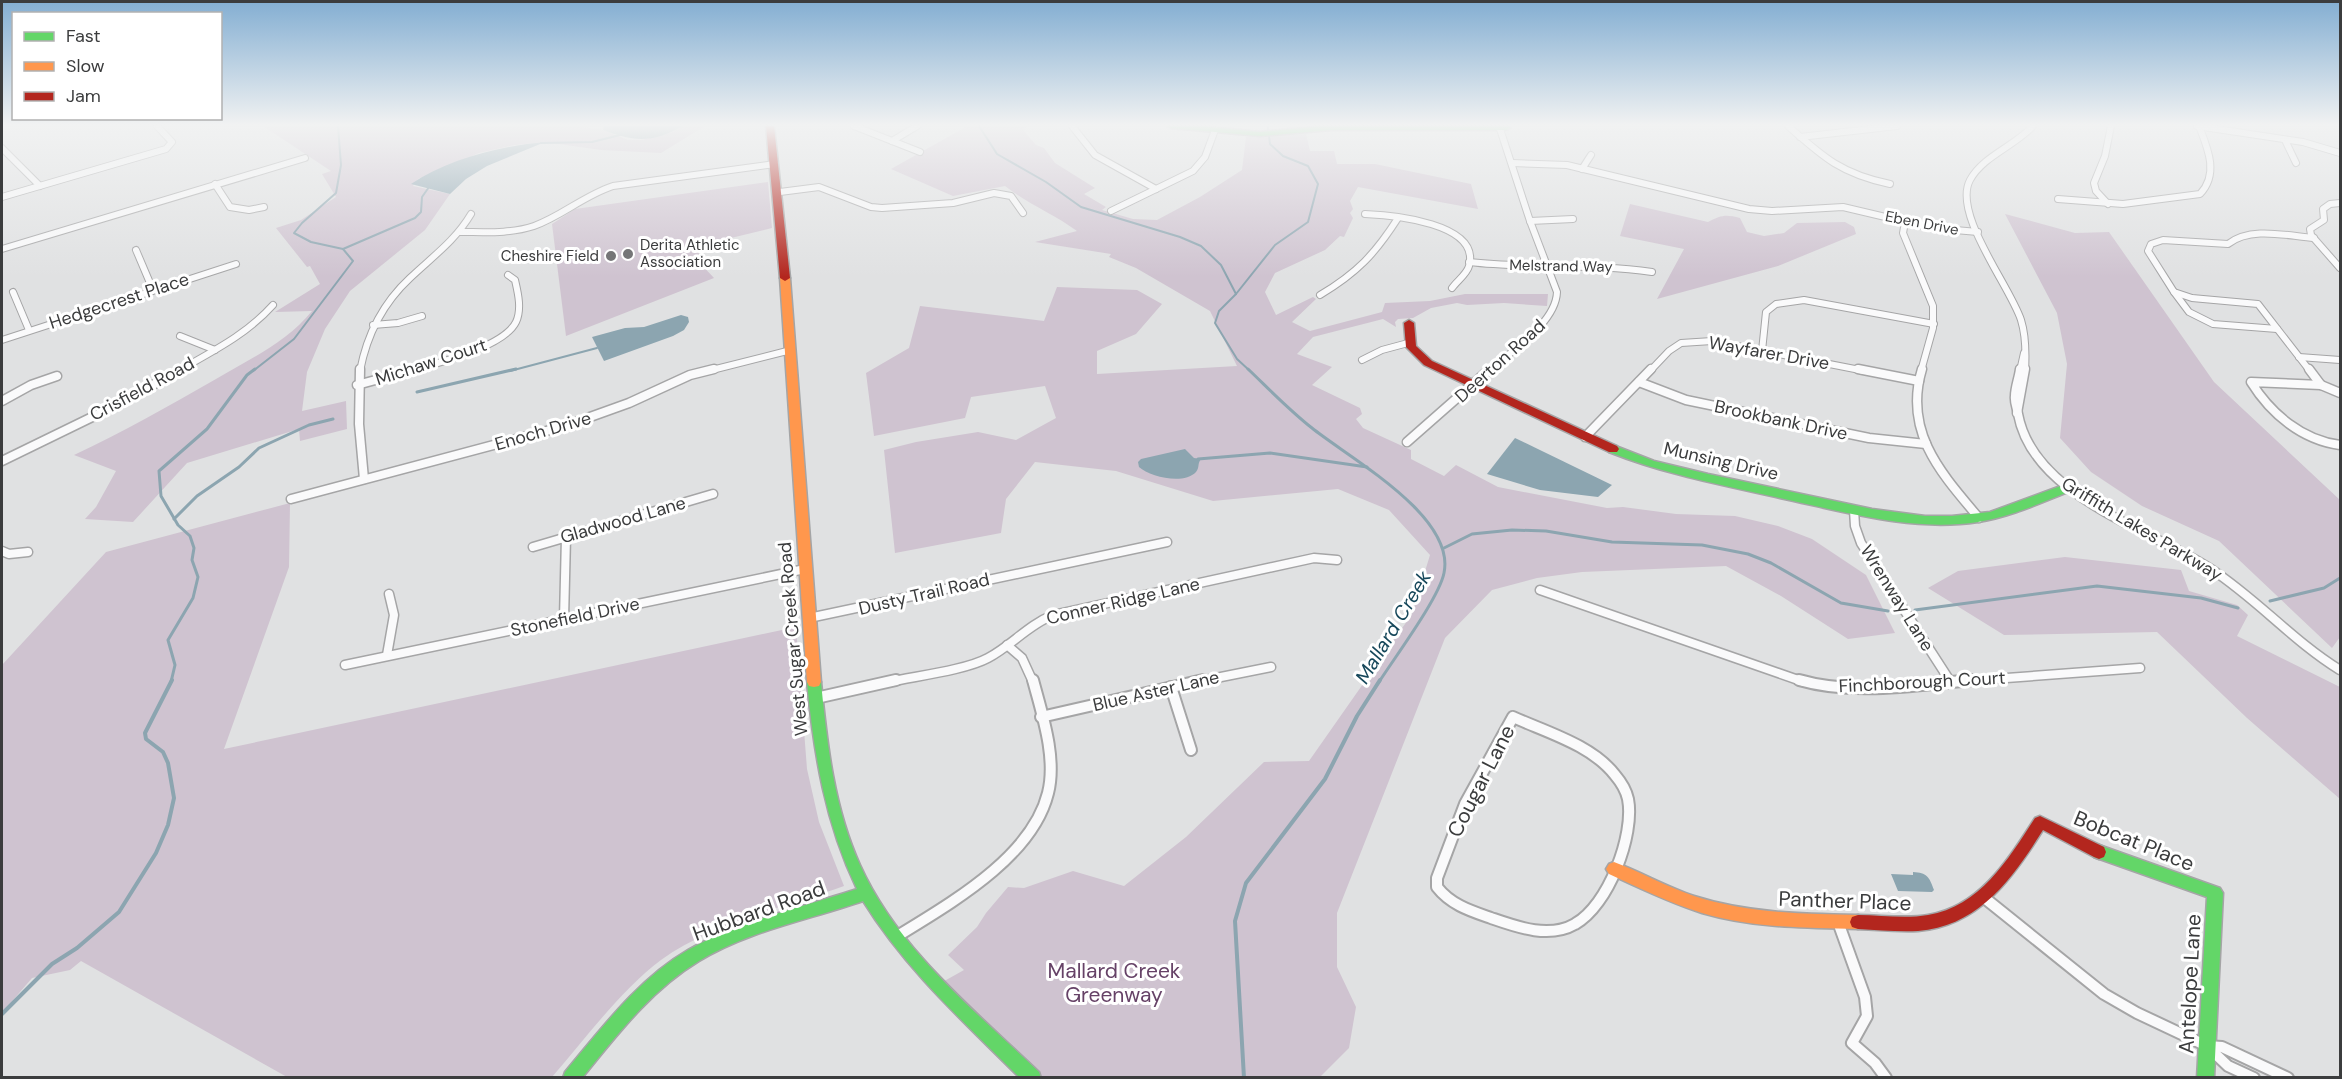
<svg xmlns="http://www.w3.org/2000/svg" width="2342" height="1079" font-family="'DM Sans',sans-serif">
<rect width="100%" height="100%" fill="#e0e1e2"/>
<g fill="#cfc3d0">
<path d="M263 126H574L603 130 628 140H642L673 132 683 126H705L661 153 601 150 545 142 515 145 479 153 418 179 413 186 450 194 425 230 350 291 325 329 307 372 302 411 346 401 347 429 300 441 299 429 187 463 133 522 85 519 96 507 116 471 74 455C123 432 169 406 216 379 250 359 287 342 312 311L275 312 320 284 310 266 307 267 276 228 301 220 336 197 322 174 331 171Z"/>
<path d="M964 126H1027L1023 130 1036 145 1044 148 1055 163 1095 188 1084 194 1106 207 1102 210 1133 219 1157 220 1200 197 1242 170 1246 137 1306 134 1310 151H1334L1337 164H1375L1471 184 1478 209 1358 187 1350 201 1353 209 1350 213 1353 218 1344 237 1340 236 1325 250 1275 273 1265 292 1276 315 1313 297 1316 299 1292 322 1310 331 1382 312 1385 303 1430 301 1465 294H1548L1547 306 1504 303 1467 305 1457 303 1431 308 1413 318 1398 319 1395 322 1396 327 1383 319 1313 337 1297 354 1332 367 1312 385 1360 408 1362 414 1356 419 1363 428 1411 450V459L1444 476 1456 465 1498 487 1607 508 1623 507 1676 514 1735 516 1778 526 1812 539 1866 575 1895 633 1848 639 1781 596 1726 566 1582 572 1537 578 1492 590 1445 638 1337 913V967L1356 1007 1349 1048 1320 1077H1033L939 984 964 970 948 955 977 927 986 913 1008 887 1024 888 1073 871 1124 886 1186 837 1264 762 1309 761 1412 614 1430 555 1389 510 1338 489 1213 501 1116 471 1035 462 1006 499 1001 533 895 553 884 450 916 442 978 432 1016 440 1056 418 1045 386 971 397 965 418 874 436 866 373 909 348 920 306 1044 321 1057 287 1137 290 1162 304 1136 334 1097 351V374L1237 366 1210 311 1136 268 1109 257 1111 254 1035 242 1077 231C1054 214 1028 204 1005 186L953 196 891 169 964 128Z"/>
<path d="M768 182 772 228 698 246 700 263 714 278 566 336 552 224 575 209Z"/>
<path d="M1630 204 1708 222C1721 215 1726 214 1740 218L1747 232 1764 236 1784 233 1797 223 1845 222 1854 227 1856 234 1778 266 1657 299 1684 249 1620 236Z"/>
<path d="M2005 214 2075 233 2109 232 2214 382 2340 500V637L2332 648 2219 541 2142 506 2091 472 2060 438 2067 364 2057 313Z"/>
<path d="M290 503 289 567 224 749 796 627 807 769 819 822 844 886C785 907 712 923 661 960 621 990 585 1039 552 1077H287L81 961 70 970 32 978 2 1013V665L106 552Z"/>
<path d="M2065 557 2181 570 2189 591 2237 605 2248 615 2237 636 2340 687V799L2247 718 2157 632 2004 635 1928 588 1958 571Z"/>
</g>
<g fill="#8ca5b0">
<path d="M604 126H683C653 143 634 142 603 130Z"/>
<path d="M545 142 487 166 466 179 450 194 411 184C448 159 501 146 545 142Z"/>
<path d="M681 315 688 317 689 322 684 330 673 336 604 361 592 337 625 328 644 327Z"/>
<path d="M1515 438 1612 485 1598 497 1540 490 1487 474Z"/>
<path d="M1185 449 1194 458 1201 459C1197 464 1200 467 1196 472 1184 485 1150 477 1139 467L1138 462 1141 459Z"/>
<path d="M1913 872C1927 873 1929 876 1934 890L1932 892 1898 891 1891 874 1913 875Z"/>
</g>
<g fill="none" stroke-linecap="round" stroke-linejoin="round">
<g stroke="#8ca5b0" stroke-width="2">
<path d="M338 126 341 165 336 193 302 223 294 233 311 242 343 249 415 218 421 212 422 197 429 187"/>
<path d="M979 126 997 154 1046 182 1081 207 1180 237 1201 246 1221 265 1236 294"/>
<path d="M1268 126V131"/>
<path d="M541 143 592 142 620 135"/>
<path d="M253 371 294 339 353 261 343 249"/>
<path d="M510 371 597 348"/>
<path d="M1250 371 1237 359 1215 323 1219 311 1236 294 1275 245 1308 222 1318 184 1308 166 1283 156 1270 144 1269 136"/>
</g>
<g stroke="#8ca5b0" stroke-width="3">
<path d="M1248 369C1269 389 1289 410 1312 428 1349 458 1456 516 1444 573 1439 598 1395 657 1379 682"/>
<path d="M417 392 516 369"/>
<path d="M1198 459 1270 453 1367 467"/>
<path d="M174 519 197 496 239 467 259 448 309 425 333 419"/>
<path d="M1444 548 1472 534 1512 530 1546 531 1612 542 1702 545 1748 554 1771 563 1841 603 1888 611"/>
<path d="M2270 601 2324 588 2340 578"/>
<path d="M1915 610 2097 586 2201 598 2238 608"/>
<path d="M171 682 175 665 168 640 193 598 198 577 192 560 194 548 190 536 178 525 161 496 159 471 207 429 247 375 255 369"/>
</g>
<g stroke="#8ca5b0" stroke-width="4">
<path d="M2 1014 52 964 77 948 119 912 156 853 168 825 174 798 168 763 163 752 146 739 145 733 172 680"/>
<path d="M1244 1078 1235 921 1246 883 1325 779 1357 716 1380 680"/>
</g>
<defs>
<g id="street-far2">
<path d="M854 126 920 152"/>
<path d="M1072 126 1095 155 1156 189"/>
<path d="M1788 126C1824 158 1842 174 1890 184"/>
<path d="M2197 126 2303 142 2340 153"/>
<path d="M1800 137 1897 126"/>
<path d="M2285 140 2296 163"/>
<path d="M892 141 917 126"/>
<path d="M2 148 40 186"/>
<path d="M1512 163 1567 165 1749 209 1772 211 1843 207 1932 228 1978 232"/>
<path d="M1582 169 1591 155"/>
<path d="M215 184 230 207 249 210 264 207"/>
<path d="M780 192 819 187 871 207 882 208 953 203 994 193 1011 196 1023 213"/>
<path d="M2 197 166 149 172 142 157 126"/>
<path d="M2058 199 2123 204 2200 194C2219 174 2208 149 2199 126"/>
<path d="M2340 203 2330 204 2323 209 2324 220 2310 229 2311 235 2340 268"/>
<path d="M2108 204 2096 191 2094 183 2105 156 2111 126"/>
<path d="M1111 211 1193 171 1205 157 1215 130"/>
<path d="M1365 214C1392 215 1481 223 1469 266 1467 274 1457 281 1452 288"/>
<path d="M1530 221 1573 219"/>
<path d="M1905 222 1903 233 1933 306V328L1921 371"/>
<path d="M460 232C485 232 510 234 534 226 562 216 583 196 613 186L775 164"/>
<path d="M2 249 305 158"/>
<path d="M136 250 153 290"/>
<path d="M1469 262C1530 269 1591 263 1652 272"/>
<path d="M13 292 29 330"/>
<path d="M2174 292 2189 312 2213 324 2277 329"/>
<path d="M1320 295C1357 273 1375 254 1398 218"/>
<path d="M373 325 398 323 422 316"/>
<path d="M180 336 215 350"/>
<path d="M2 340 236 264"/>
<path d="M1762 351 1766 312 1776 304 1804 300 1934 324"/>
<path d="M2299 357 2340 360"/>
<path d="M1362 360 1382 350 1408 343"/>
<path d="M178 371C213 351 246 335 273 305"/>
<path d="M360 371C367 334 382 304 410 278 432 257 455 241 471 214"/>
<path d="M411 371C437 363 504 347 516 322 522 309 518 293 515 280L508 275"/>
<path d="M708 371 791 350"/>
<path d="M1489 371C1511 351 1556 323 1557 292L1530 221 1500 129"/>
<path d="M1650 371 1669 351 1681 343 1712 341 1865 371"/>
<path d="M2020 371 2024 353"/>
<path d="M2025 371C2026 354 2026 336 2021 320 2010 286 1952 214 1970 180 1983 156 2015 146 2033 126"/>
<path d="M2310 371 2258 304 2192 298 2174 292 2148 251 2151 244 2163 240 2228 244C2251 226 2287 236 2314 238"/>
</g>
<g id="street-far1">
<path d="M360 369 359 424 364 479"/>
<path d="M1858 369 1919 381"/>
<path d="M1922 369C1903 432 1941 473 1979 518"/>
<path d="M2020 369C2019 378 2015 387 2015 396 2014 402 2017 408 2018 414 2033 496 2148 528 2211 569 2257 599 2293 641 2340 670"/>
<path d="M2309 369 2321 385"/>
<path d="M1639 382 1686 400 1869 438 1926 444"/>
<path d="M357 385 416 369"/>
<path d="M2340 393 2321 385 2251 382C2271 414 2302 440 2340 445"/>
<path d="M2 401 31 385 57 376"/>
<path d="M2017 413 2025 369"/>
<path d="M1585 437 1651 369"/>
<path d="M1407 442 1490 369"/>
<path d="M2 461 121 403 181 369"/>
<path d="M291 499 565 426 629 403 690 375 714 369"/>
<path d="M1854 510 1855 526 1861 543 1950 681"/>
<path d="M533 547 713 494"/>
<path d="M2 551 9 554 28 552"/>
<path d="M1540 590 1804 682"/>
<path d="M809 618 1167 542"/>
<path d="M564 619 566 537"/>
<path d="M1007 645 1022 658 1033 682"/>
<path d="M387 655 394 615 389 594"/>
<path d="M345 665 805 569"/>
<path d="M889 682C916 676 966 670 988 658 1011 646 1028 625 1053 615L1314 558 1337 560"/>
<path d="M1196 682 1271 667"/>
<path d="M1952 682 2140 668"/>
</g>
<g id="street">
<path d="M1799 680C1854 696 1915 685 1972 680"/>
<path d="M1171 687 1191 750"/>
<path d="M816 698 896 680"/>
<path d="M1041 717 1203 680"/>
<path d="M1513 717C1546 732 1592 745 1615 775 1621 782 1626 790 1628 799 1635 835 1608 906 1575 924 1549 939 1517 927 1491 918 1471 911 1451 905 1437 887V878L1465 804Z"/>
<path d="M1982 896 2104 994 2137 1013 2207 1046 2228 1066 2254 1078"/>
<path d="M1838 922 1865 997 1867 1016 1852 1043 1875 1063 1886 1078"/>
<path d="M896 937C949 904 1032 858 1048 793 1057 758 1042 714 1033 680"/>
<path d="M2207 1046 2222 1047 2288 1078"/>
</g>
<g id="fast">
<path d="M1167 126H1201L1260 132 1323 126H1509L1510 128 1506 130H1331L1260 136 1171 128Z"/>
<path d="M1613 445 1654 461 1708 474 1872 509 1925 516H1952L1990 512 2069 483 2075 487 2073 490C2042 502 2011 517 1978 522 1912 532 1845 512 1780 498 1722 485 1664 474 1609 452L1607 449Z"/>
<path d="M814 677 819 678 821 682C827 744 834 808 860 865 898 949 974 1010 1039 1072L1041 1078H1020C964 1022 905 969 863 901 808 920 748 931 699 961 651 990 617 1035 582 1078H563L565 1072C602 1028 638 979 688 950 740 920 801 908 857 889 825 823 814 754 807 682L809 678Z"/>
<path d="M2099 845 2220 888 2223 893 2214 1078H2197L2207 897 2094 857 2092 852 2094 847Z"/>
</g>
<g id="slow">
<path d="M785 275 790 278 821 682 819 686 814 687 809 686 807 682 780 278Z"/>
<path d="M1614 862C1641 872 1667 887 1694 896 1747 913 1803 914 1858 915L1864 917 1866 922 1864 927 1858 929C1806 928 1753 928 1702 913 1670 903 1639 888 1609 874L1606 869 1609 864Z"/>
</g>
<g id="jam">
<path d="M766 126H774L790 278 785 281 780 278Z"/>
<path d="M1409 320 1414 323 1416 346 1432 361 1617 446 1619 449 1617 452H1609L1424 365 1406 347 1404 323Z"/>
<path d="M2040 816 2104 847 2106 852 2104 857 2099 859 2094 857 2043 830C2013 878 1979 926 1918 931 1898 932 1878 930 1858 929L1852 927 1850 922 1852 917 1858 915C1881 915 1905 919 1928 915 1980 907 2009 858 2035 818Z"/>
</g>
</defs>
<use href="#street-far2" stroke="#a5a5a6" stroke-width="8"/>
<use href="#street-far1" stroke="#a5a5a6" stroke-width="11"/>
<use href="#street" stroke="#a5a5a6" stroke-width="14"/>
<use href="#fast" stroke="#a5a5a6" stroke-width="3"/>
<use href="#slow" stroke="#a5a5a6" stroke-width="3"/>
<use href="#jam" stroke="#a5a5a6" stroke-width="3"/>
<use href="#street-far2" stroke="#fafafb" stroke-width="6"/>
<use href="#street-far1" stroke="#fafafb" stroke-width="8"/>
<use href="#street" stroke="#fafafb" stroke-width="10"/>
<use href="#fast" fill="#63d668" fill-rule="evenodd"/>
<use href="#slow" fill="#ff974d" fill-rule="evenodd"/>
<use href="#jam" fill="#b3261e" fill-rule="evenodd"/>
</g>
<linearGradient id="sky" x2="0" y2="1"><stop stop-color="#83aed2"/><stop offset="0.45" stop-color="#f1f2f2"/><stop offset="1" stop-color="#f1f2f2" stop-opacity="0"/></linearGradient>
<rect width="2342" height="277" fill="url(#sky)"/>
<g fill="#757677" stroke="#fff" stroke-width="2">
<circle cx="628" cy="254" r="6"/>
<circle cx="611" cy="256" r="6"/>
</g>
<g text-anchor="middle" stroke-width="6" stroke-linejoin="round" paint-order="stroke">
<g font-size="15" fill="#3b3c3d" stroke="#fff">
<text transform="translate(1922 223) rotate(11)" y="5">Eben Drive</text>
<text transform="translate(1561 266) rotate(1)" y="5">Melstrand Way</text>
</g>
<g font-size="15" fill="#3b3c3d" stroke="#fff" text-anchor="start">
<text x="640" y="250">Derita Athletic<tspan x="640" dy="17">Association</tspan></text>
<text x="599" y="261" text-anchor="end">Cheshire Field</text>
</g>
<g font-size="18" fill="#3b3c3d" stroke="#fff">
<text transform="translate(119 301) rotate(-18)" y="6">Hedgecrest Place</text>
<text transform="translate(1769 353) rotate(10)" y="6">Wayfarer Drive</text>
<text transform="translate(1500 361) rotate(-42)" y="6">Deerton Road</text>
<text transform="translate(431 362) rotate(-18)" y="6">Michaw Court</text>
<text transform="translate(142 389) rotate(-28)" y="6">Crisfield Road</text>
<text transform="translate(1781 420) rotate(12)" y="6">Brookbank Drive</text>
<text transform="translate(543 431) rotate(-16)" y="6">Enoch Drive</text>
<text transform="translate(1721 461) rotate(13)" y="6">Munsing Drive</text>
<text transform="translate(623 520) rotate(-16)" y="6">Gladwood Lane</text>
<text transform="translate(2142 529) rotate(31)" y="6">Griffith Lakes Parkway</text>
<text transform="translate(924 594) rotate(-13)" y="6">Dusty Trail Road</text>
<text transform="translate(1897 598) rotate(58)" y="6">Wrenway Lane</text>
<text transform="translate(1123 601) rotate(-13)" y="6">Conner Ridge Lane</text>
<text transform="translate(575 617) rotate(-12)" y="6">Stonefield Drive</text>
<text transform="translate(793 639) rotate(-95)" y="6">West Sugar Creek Road</text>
<text transform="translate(1922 682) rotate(-3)" y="6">Finchborough Court</text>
<text transform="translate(1156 691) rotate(-13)" y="6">Blue Aster Lane</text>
</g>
<g font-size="20" font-style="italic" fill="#17485b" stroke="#fff">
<text transform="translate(1393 627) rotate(-59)" y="7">Mallard Creek</text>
</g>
<g font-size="21" fill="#3b3c3d" stroke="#fff">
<text transform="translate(1481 781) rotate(-63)" y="7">Cougar Lane</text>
<text transform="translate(2134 841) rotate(22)" y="7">Bobcat Place</text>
<text transform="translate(1845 901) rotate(2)" y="7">Panther Place</text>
<text transform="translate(759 911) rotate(-20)" y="7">Hubbard Road</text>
<text transform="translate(2190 984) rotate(-87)" y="7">Antelope Lane</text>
</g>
<g font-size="21" fill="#664267" stroke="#fff">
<text x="1114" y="978">Mallard Creek<tspan x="1114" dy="24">Greenway</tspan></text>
</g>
</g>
<rect width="2342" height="1079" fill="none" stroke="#3b3c3d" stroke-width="6"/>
<rect x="12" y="12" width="210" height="108" fill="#ffffff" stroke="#b1b1b1" stroke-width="1.5"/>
<rect x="24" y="32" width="30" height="9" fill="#63d668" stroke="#b1b1b1" stroke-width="1.5"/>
<text x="66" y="42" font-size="18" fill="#3b3c3d">Fast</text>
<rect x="24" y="62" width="30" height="9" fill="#ff974d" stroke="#b1b1b1" stroke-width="1.5"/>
<text x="66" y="72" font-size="18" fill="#3b3c3d">Slow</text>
<rect x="24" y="92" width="30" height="9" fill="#b3261e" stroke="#b1b1b1" stroke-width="1.5"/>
<text x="66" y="102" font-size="18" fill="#3b3c3d">Jam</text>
</svg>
